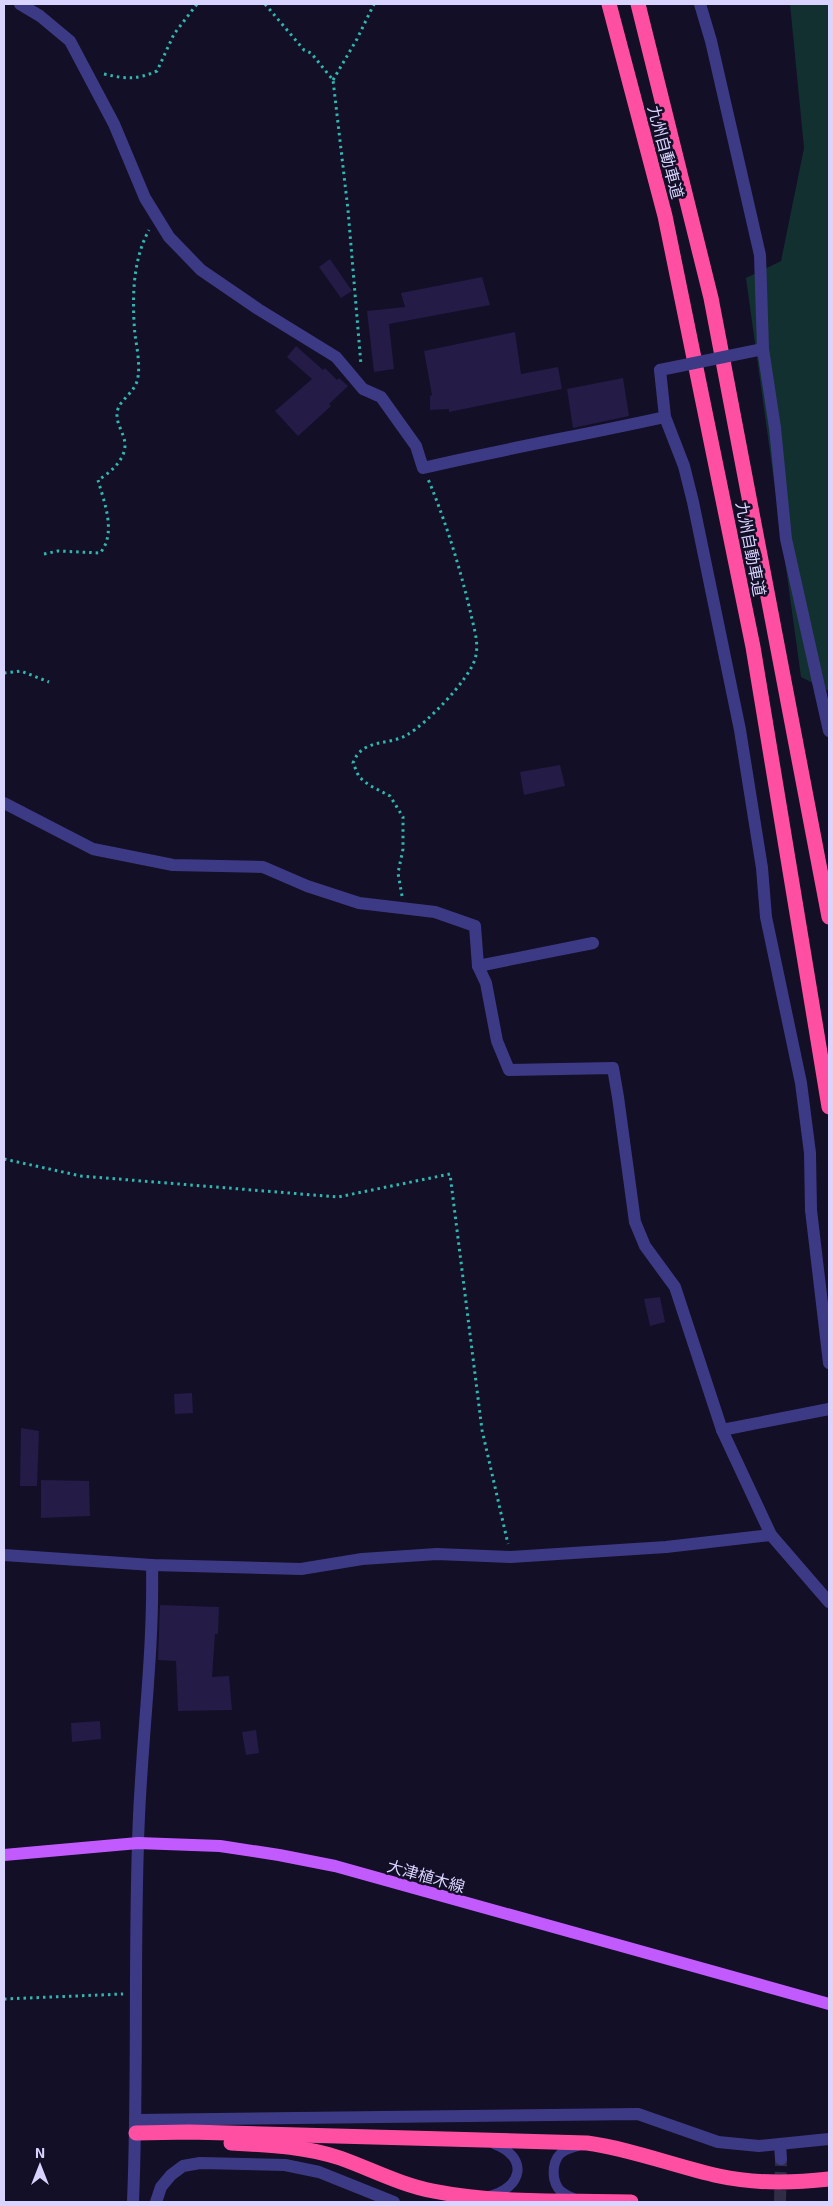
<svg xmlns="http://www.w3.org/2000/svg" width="833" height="2206" font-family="'Exo 2','Noto Sans JP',sans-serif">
<rect width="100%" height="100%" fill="#130f26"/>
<path fill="#12302f" d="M790 4H829V691L801 677 746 278 781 261 804 148Z"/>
<g fill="#241b47">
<path d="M330 259 352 291 341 298 319 267Z"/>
<path d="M482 277 490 305 389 324 394 369 374 372 367 311 405 307 401 293Z"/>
<path d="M515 332 521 374 558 367 562 389 449 412V409L430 410V396L432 395 424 351Z"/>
<path d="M296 346 323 370 325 368 337 380 339 378 348 386 329 404 331 406 298 436 275 411 312 379 287 357Z"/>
<path d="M623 378 629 416 573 428 567 389Z"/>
<path d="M560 765 565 786 524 795 520 772Z"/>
<path d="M660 1297 665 1322 650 1326 644 1299Z"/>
<path d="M192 1393 193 1413 175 1414 174 1394Z"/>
<path d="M21 1428 39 1431 37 1486H20Z"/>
<path d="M41 1480 89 1481 90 1516 41 1518Z"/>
<path d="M160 1605 219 1607 218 1634H215L212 1677 229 1676 232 1710 178 1711 176 1661 158 1660Z"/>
<path d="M100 1721 101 1739 72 1742 71 1723Z"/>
<path d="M256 1730 259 1753 246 1755 242 1732Z"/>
</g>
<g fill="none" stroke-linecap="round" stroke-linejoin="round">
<path stroke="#312d47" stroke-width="12" stroke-dasharray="12 6" stroke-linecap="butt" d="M780 2202 781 2159"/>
<g stroke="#2fb8b0" stroke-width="3" stroke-dasharray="2.5 4" stroke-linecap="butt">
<path d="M265 4 304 50 311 53 333 80 348 210 361 365"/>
<path d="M104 74C126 79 136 80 157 71L174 34 197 4"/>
<path d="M333 80 357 39 374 4"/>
<path d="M44 554 58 551 100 553C117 533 104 502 98 480 110 473 125 460 125 445 125 435 117 425 117 416 116 400 136 394 138 377 140 364 137 348 135 335 132 301 132 261 149 230"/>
<path d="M4 673 21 671 49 682"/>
<path d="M402 896 398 873 403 849V817L390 796 369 785 359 777 353 763C362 738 388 746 407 735 426 724 469 680 475 659 480 643 473 626 470 610 459 565 446 522 428 479"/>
<path d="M4 1159 81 1176 338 1197 450 1174 482 1430 508 1544"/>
<path d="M4 1999 123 1994"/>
</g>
<g stroke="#3d3a85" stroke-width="10">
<path d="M489 2196C523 2188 529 2157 494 2144"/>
<path d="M575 2199C569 2196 562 2194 558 2188 551 2177 552 2158 564 2151 569 2148 575 2147 580 2145"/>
</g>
<g stroke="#3d3a85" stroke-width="12">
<path d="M20 4 40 16 70 41 114 124 145 198 169 237 201 270 258 309 336 357 363 389 381 397 416 446 423 468C503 449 584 435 665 417"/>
<path d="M700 4 711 41 760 255 763 349 775 428 786 539 829 731"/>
<path d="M660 370 665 417 684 466 693 502 740 730 762 868 766 917 801 1083 810 1153 811 1210 829 1363"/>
<path d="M4 803 93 849 173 865 263 867 307 886 359 903 435 912 475 926 478 966 486 983 497 1041 509 1070 613 1068 618 1097 635 1222 645 1246 675 1287 722 1430 771 1535 829 1602"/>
<path d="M478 966 593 943"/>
<path d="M722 1430 829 1409"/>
<path d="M4 1555 152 1565 301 1569 362 1559 437 1554 511 1557 666 1547 771 1535"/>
<path d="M137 2120 638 2114 718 2142 759 2146 829 2139"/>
<path d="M780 2144 781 2159"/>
<path d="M156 2202 161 2187 171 2175 183 2166 200 2163 285 2165 319 2172 394 2202"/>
</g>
<path stroke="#3d3a85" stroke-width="12" d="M133 2202C138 2083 134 1963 138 1844 140 1751 154 1658 152 1565"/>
<path stroke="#c25bff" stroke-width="12" d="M4 1855 138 1843 220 1846 279 1855 335 1866 829 2004"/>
<g stroke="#ff4fa3" stroke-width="15">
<path d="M609 4 665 216 753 647 829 1107"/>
<path d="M638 4 711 298 829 917"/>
<path d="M136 2133 189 2132 587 2143C632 2149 674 2166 719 2176 755 2184 793 2183 829 2179"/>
<path d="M231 2143C268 2145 304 2146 340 2158 371 2169 401 2185 433 2191 498 2204 566 2200 631 2202"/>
</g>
<path stroke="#3d3a85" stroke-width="12" d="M660 370 763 349"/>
</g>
<g text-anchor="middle" stroke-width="5" stroke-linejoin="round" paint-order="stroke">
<g font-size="16" fill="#d9d4ff" stroke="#130f26">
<text transform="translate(666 152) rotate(75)" y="6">九州自動車道</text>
<text transform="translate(751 549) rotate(79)" y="6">九州自動車道</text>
<text transform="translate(426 1876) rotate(16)" y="6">大津植木線</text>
</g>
</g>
<rect width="833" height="2206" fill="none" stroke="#d9d4ff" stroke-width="10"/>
<g transform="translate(40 2166)" stroke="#130f26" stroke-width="4" paint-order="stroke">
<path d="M0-4L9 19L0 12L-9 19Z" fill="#d9d4ff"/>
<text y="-8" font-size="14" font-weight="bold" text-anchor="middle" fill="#d9d4ff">N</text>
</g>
</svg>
